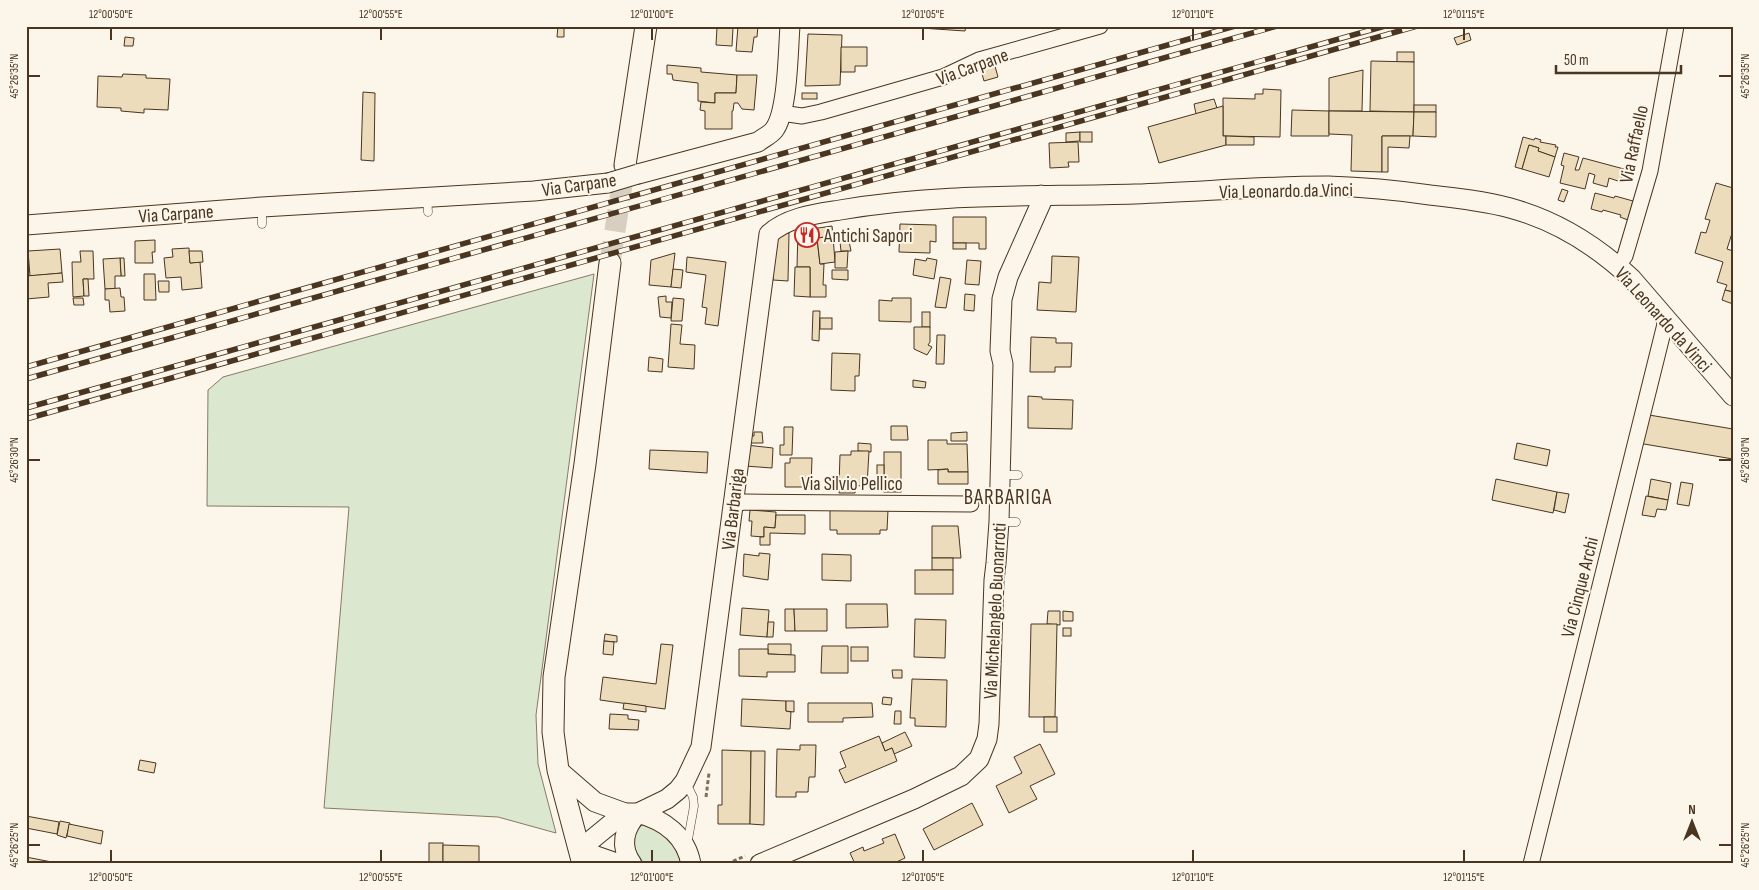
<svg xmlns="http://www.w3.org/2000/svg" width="1759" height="890" font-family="'Sofia Sans Condensed',sans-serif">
<rect width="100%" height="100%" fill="#fbf6e9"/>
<g fill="#dce7d0" stroke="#887966">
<path d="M594 274 536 715 538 764 556 833 498 817 324 808 349 507 207 506 208 390 223 377Z"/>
<path d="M644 824C666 832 675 840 681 864H645C631 849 631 849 636 829Z"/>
</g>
<g fill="#ecdcbc" stroke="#4a3520">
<path d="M558 26H569L564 27V37H557Z"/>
<path d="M738 26H758L757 37H754L752 52 736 51Z"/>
<path d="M921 26H966L965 31 921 28Z"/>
<path d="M717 27 733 28 732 46 716 45Z"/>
<path d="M1469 33 1471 40 1457 45 1454 38Z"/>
<path d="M808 34 842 35 840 85 805 86Z"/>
<path d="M125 37 134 38 133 46H124Z"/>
<path d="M841 47H867V66H855V72H841Z"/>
<rect x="1397" y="52" width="17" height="10"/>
<path d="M993 59 998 77 984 81 979 63Z"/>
<path d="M1371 61 1414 62V112L1370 111Z"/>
<path d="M667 65 701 68V72L737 75 736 93H715V103L698 101V83L673 80 672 74H667Z"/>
<path d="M1363 70 1362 111H1329V78Z"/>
<path d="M123 74 146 75V78L170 79 168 110 144 109V113L121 111V108L97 107 98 76 122 77Z"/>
<path d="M737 75H757L754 110 742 109 738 103H734L733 111H732V129H705V111L700 110 701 102 715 103V93H736Z"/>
<path d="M1263 89 1281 90 1280 137 1223 136V98L1255 99V94H1263Z"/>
<path d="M363 92 375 93 374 161 361 160Z"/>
<rect x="802" y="93" width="15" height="6"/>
<path d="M1214 99 1217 108 1196 114 1194 104Z"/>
<rect x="1414" y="105" width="22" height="7"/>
<path d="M1223 106V136H1226V145L1159 163 1148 127Z"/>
<path d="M1292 110 1329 111V136H1291Z"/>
<path d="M1329 111 1414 112 1413 136H1382V172L1351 171 1352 135 1329 134Z"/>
<path d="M1414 112H1436V137L1413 136Z"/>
<path d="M1080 132V141L1066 142V133Z"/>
<rect x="1080" y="132" width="12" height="10"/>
<path d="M1226 136 1254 137V145H1226Z"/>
<path d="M1382 136H1410L1409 148 1388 147V172H1382Z"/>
<path d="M1523 137 1534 140 1535 138 1541 140 1540 142 1556 145 1555 147H1558L1555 157 1538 151 1539 148 1529 145 1522 169 1515 167Z"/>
<path d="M1078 142 1079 162H1068L1069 167 1050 168 1049 143Z"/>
<path d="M1529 145 1539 148 1538 151 1555 157 1549 177 1522 169Z"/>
<path d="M1564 153 1579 157 1575 170H1579L1583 158 1624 169 1621 182 1609 178 1607 187 1593 183 1595 175 1589 173 1585 189 1560 183 1564 166 1561 165Z"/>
<path d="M1716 183 1733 188V230L1727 249 1733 251V292L1725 290 1727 285 1717 282 1723 262 1695 253 1701 232 1706 233 1710 220 1705 219Z"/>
<path d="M1562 189 1568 191 1564 202 1558 200Z"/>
<path d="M1595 193 1614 198 1615 196 1633 201 1628 220 1620 217 1621 215 1603 210 1602 212 1591 209Z"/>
<path d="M953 217H986V249H979V243H953Z"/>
<path d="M900 224 936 225V242L930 241V253L899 252Z"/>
<path d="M832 226 833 236 817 238 820 264H824L823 285H826V297H810V267H797L798 231Z"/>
<path d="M789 233 788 281 773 280 775 240 780 234Z"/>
<path d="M833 236 835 262 820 264 817 238Z"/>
<path d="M155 240V252H152L153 263H135V241Z"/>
<path d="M849 241 851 251H841L840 242Z"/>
<rect x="953" y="243" width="13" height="6"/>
<path d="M189 248 190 263 200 262 202 288 182 290 181 277 166 278 164 258 173 257 172 249Z"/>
<path d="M60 249 62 273 30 276 28 251Z"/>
<path d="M80 251H93L94 279H83L84 296 73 297 72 262H81Z"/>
<path d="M189 251H202L203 262 190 263Z"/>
<path d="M848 251 847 268H835V252Z"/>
<path d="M675 253 671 287 649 285 651 260Z"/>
<path d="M1052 256 1079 257 1076 312 1037 310 1039 282 1051 283Z"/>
<path d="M687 257 726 262 718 326 705 324 707 308 702 307 706 275 686 272Z"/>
<path d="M120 258H124L125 276H121Z"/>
<path d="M120 258 121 276H115V289H105L103 259Z"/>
<path d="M927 258 937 260 934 279 913 275 915 259 926 261Z"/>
<path d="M967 260 981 261 979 285 965 284Z"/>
<path d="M795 267H810V297L794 296Z"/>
<path d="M673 269 683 270 681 288 671 287Z"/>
<path d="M832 270H848V280L832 279Z"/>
<path d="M62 273 63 282 48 283 49 297 26 299V276Z"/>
<path d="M144 274H155L156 300H144Z"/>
<path d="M940 277 951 279 946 308 935 307Z"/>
<path d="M83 279H88L89 296H84Z"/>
<path d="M158 281H169V292H159Z"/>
<path d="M120 288 121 297H124L125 311 110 312 109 300H105V289Z"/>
<path d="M1725 290 1733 292V304L1722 300Z"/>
<path d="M965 294 975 295 974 311 964 310Z"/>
<path d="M666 296V302H672L671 318 660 317 658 297Z"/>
<path d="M73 298H83L84 305H74Z"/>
<path d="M673 298 684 299 682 321H671Z"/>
<path d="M892 298H911V322L879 321V300L892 301Z"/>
<path d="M813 311H820L819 341 812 340Z"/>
<rect x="922" y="312" width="8" height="15"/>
<rect x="820" y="318" width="12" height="11"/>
<path d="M671 324 682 325 680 344 695 345 694 369 668 367Z"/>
<path d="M914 327H930V342L928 345 932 347 927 355 914 349Z"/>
<path d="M937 335H945L944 364H936Z"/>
<path d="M1031 337 1056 338V343H1072L1071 367H1055V372H1030Z"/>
<path d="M832 353 860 354 859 376H855V391L831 390Z"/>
<path d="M649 357 663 359 662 372 648 371Z"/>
<path d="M913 380 926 382 925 388 913 387Z"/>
<path d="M1028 396 1042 397V399L1073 400 1072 429 1028 428Z"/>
<path d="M1643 414 1733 429V459L1638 443Z"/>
<path d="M891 426H907L908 440H891Z"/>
<path d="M784 427H793L792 455H780V445H784Z"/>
<path d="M754 432H762L763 443H751V436H754Z"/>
<path d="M967 432V441H951V433Z"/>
<path d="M928 440H947V444H967L968 472H948V469L928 470Z"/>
<path d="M858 443 871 444V452L858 451Z"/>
<path d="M1517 443 1550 450 1547 466 1514 459Z"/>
<path d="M746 445 773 448 772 468 745 466Z"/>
<path d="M650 450 708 452 707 473 649 469Z"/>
<path d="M851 451H869L867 486 839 485 840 455H851Z"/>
<rect x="884" y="452" width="17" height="40"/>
<path d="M790 458H812L811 487H785V463H790Z"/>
<rect x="877" y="465" width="7" height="21"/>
<path d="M948 469V472H968V484H938V470Z"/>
<path d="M1496 479 1557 492 1553 513 1492 500Z"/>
<path d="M1651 479 1671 483 1668 500 1648 496Z"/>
<path d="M1681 482 1693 484 1689 506 1677 504Z"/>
<path d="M839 485 856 486 855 493H839Z"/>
<path d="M1557 492 1569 494 1565 513 1554 510Z"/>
<path d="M1646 496 1668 500 1666 510 1657 509 1655 517 1642 515Z"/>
<path d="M750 510 776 512 775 528 764 527V537L751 536 752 521H749Z"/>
<path d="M830 510H888L887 530H880V534H837V530H830Z"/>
<path d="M776 515H805V534L770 533V545H760V537H764V527L775 528Z"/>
<path d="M932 526H958L961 558H932Z"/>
<path d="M759 553 770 554 768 580 743 576 744 554 759 556Z"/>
<path d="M822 554 851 555V581L822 580Z"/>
<rect x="932" y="558" width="21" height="12"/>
<rect x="915" y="570" width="38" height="24"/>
<path d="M846 604H887L888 627 846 628Z"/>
<path d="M742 608 769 610 767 637 740 635Z"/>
<path d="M785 609H794L795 631H785Z"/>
<path d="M794 609H827V631H795Z"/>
<path d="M1048 611H1060V625L1047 624Z"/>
<path d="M1063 611 1073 612V621H1063Z"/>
<path d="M915 619 946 620 945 658 914 657Z"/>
<path d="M768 622H774L773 637H767Z"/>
<path d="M1031 624H1057L1055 717H1029Z"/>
<rect x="1063" y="628" width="8" height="8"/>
<path d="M605 634 617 636V642L604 641Z"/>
<path d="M604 641 614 642 613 655 603 654Z"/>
<path d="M661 644 673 645 665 709 600 700 603 677 656 684Z"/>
<path d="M768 644H791V655L768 654Z"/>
<path d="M822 646H848V673H821Z"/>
<rect x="851" y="647" width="17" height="14"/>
<path d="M739 649H768V654L795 655V672H767V677L739 676Z"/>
<path d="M892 670H902V678H893Z"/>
<path d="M912 679 947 680 946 727 915 726V718H910Z"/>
<path d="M883 697 892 698 891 705 882 704Z"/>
<path d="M742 699 786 701V711L791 712 790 729 741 726Z"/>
<path d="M786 701H794V712L786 711Z"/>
<path d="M624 703 646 706V712L623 709Z"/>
<path d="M808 703H872L873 717 843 718V722H808Z"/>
<path d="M895 711H901V724H894Z"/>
<path d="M610 714 628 715V719L639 720 638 730 609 729Z"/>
<rect x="1044" y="717" width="13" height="15"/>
<path d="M905 732 912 746 894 754 892 748 885 751 882 743Z"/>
<path d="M879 736 885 751 892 748 897 761 845 783 839 770 846 767 840 752Z"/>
<path d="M1040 744 1055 774 1030 786 1037 799 1009 813 996 786 1022 773 1014 757Z"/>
<path d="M800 745H816L815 777H809L808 792H796V797H776L777 749 800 750Z"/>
<path d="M722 750 751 751 750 824H718V805H722Z"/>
<path d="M751 751H765L764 825 750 824Z"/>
<path d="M140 760 156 763 154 773 138 770Z"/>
<path d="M972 803 983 825 934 850 923 829Z"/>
<path d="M26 816 59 822 57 834 26 828Z"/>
<path d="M60 821 70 823 66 838 57 835Z"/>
<path d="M69 824 103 831 101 844 67 836Z"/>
<path d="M895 834 905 858 892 864H855L850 853 863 847 864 851 884 843 882 839Z"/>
<rect x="429" y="843" width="14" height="21"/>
<path d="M443 845 479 846V864H443Z"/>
<path d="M26 857 62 864H26Z"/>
</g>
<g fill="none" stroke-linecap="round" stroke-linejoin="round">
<path stroke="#d8cfc1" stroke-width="21" stroke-dasharray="21 11" stroke-linecap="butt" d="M610 263 625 165"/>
<defs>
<g id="service">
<path d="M427 197 428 212"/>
<path d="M262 207V224"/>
<path d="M1000 475H1018"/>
<path d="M999 522H1016"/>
<path d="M685 781 693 797 694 806 687 845"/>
</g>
<g id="minor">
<path d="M781 113 802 116 821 112 943 77 979 60 1100 26"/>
<path d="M1618 266 1625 256 1650 171 1676 26"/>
<path d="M732 504 744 502 971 504"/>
<path d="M1531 864 1666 320"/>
</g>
<g id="tertiary">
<path d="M638 174 758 142C763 138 770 135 774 130 788 112 788 51 790 26"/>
<path d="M26 225 262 207 534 191 608 183"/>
<path d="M558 770 595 802 625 813H638L667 799 678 790 685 781 701 747 769 234C788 217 815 214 840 210 938 193 1036 197 1135 194 1198 192 1264 186 1328 186 1362 187 1396 190 1430 195 1457 198 1484 201 1510 208 1558 221 1597 246 1632 279L1733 396"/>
<path d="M579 850 607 827 625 813"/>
<path d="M579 850 619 864"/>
<path d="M632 864C619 846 624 828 638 813 664 820 686 836 691 864"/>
<path d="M760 864 914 799 961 776 979 759 987 739 989 724 994 580 996 563 999 522 1003 364 1000 351 1002 299 1008 277 1041 203V195"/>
</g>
<g id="secondary">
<path d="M625 165 646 26"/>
<path d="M583 864 558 770 553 732 554 677 585 464 610 263"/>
</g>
</defs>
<use href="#service" stroke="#4a3520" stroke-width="9"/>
<use href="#minor" stroke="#4a3520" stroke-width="17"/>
<use href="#tertiary" stroke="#4a3520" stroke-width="21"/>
<use href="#secondary" stroke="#4a3520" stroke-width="23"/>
<g stroke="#7f6f5c" stroke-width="3" stroke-dasharray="4 2.5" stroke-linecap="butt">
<path d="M706 797 709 773"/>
<path d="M727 864 745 856"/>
</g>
<use href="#service" stroke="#fbf6e9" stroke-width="8"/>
<use href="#minor" stroke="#fbf6e9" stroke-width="15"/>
<use href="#tertiary" stroke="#fbf6e9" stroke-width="19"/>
<use href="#secondary" stroke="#fbf6e9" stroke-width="21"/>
<defs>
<g id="rail">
<path d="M26 367 1235 26"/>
<path d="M26 379 1277 26"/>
<path d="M26 408 1385 26"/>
<path d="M26 419 1417 26"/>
</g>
</defs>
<use href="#rail" stroke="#4a3520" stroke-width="5.5"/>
<use href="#rail" stroke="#fbf6e9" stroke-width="4" stroke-dasharray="11" stroke-linecap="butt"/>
<defs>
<path id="tertiary-bridge" d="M608 183 638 174"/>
</defs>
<use href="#tertiary-bridge" stroke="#4a3520" stroke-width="21" stroke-linecap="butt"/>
<use href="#tertiary-bridge" stroke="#fbf6e9" stroke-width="19"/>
</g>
<path fill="none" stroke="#4a3520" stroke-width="2" d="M111 28V40M381 28V40M652 28V40M923 28V40M1193 28V40M1464 28V40M28 76H40M1719 76H1732M28 460H40M1719 460H1732M28 845H40M1719 845H1732M111 850V862M381 850V862M652 850V862M923 850V862M1193 850V862M1464 850V862"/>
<defs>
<symbol id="restaurant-ring" viewBox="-11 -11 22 22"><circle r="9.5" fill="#fbf6e9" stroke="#c62828" stroke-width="1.5"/><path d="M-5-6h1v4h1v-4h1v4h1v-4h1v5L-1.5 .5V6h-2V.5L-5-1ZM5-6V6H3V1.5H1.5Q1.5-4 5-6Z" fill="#c62828"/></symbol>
</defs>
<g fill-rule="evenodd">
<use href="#restaurant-ring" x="793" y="221" width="28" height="28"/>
</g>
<g text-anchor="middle" stroke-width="4" stroke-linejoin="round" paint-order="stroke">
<g font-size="19" fill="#4a3520" stroke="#fbf6e9">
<text transform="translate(972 66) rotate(-20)" y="7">Via Carpane</text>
<text transform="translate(1633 144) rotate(-78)" y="7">Via Raffaello</text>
<text transform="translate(579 184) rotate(-8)" y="7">Via Carpane</text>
<text transform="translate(1286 190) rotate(-1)" y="7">Via Leonardo da Vinci</text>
<text transform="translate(176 213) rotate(-4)" y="7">Via Carpane</text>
<text transform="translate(1664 319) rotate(48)" y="7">Via Leonardo da Vinci</text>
<text x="852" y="490">Via Silvio Pellico</text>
<text transform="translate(732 509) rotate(-83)" y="7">Via Barbariga</text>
<text transform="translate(1579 587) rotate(-76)" y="7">Via Cinque Archi</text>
<text transform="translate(994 611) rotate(-87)" y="7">Via Michelangelo Buonarroti</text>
</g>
<g font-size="19" fill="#4a3520" stroke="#fbf6e9" text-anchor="start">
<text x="824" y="242">Antichi Sapori</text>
</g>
<g font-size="21" letter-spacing="1" fill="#4a3520" stroke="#fbf6e9">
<text x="1008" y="504">BARBARIGA</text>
</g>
</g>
<rect width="1759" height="890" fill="none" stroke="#fbf6e9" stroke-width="55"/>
<g transform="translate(1692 822)" stroke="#fbf6e9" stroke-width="4" paint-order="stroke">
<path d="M0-4L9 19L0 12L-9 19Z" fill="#4a3520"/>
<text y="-8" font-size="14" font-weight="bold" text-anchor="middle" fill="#4a3520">N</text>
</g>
<path d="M1556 65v8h125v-8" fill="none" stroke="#4a3520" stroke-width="2.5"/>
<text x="1564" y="65" font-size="15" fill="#4a3520" stroke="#fbf6e9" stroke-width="4" paint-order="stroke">50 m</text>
<rect x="28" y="28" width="1704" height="834" fill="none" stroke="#4a3520" stroke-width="2"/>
<g font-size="12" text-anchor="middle" fill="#4a3520">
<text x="111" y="18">12°00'50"E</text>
<text x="381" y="18">12°00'55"E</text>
<text x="652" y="18">12°01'00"E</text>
<text x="923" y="18">12°01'05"E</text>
<text x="1193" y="18">12°01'10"E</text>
<text x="1464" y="18">12°01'15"E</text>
<text transform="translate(14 76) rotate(-90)" y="4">45°26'35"N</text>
<text transform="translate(1745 76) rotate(-90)" y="4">45°26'35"N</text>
<text transform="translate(14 460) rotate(-90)" y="4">45°26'30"N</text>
<text transform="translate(1745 460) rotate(-90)" y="4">45°26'30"N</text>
<text transform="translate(14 845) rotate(-90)" y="4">45°26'25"N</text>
<text transform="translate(1745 845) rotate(-90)" y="4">45°26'25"N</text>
<text x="111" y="881">12°00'50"E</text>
<text x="381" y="881">12°00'55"E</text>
<text x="652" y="881">12°01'00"E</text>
<text x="923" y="881">12°01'05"E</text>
<text x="1193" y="881">12°01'10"E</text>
<text x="1464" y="881">12°01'15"E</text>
</g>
</svg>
